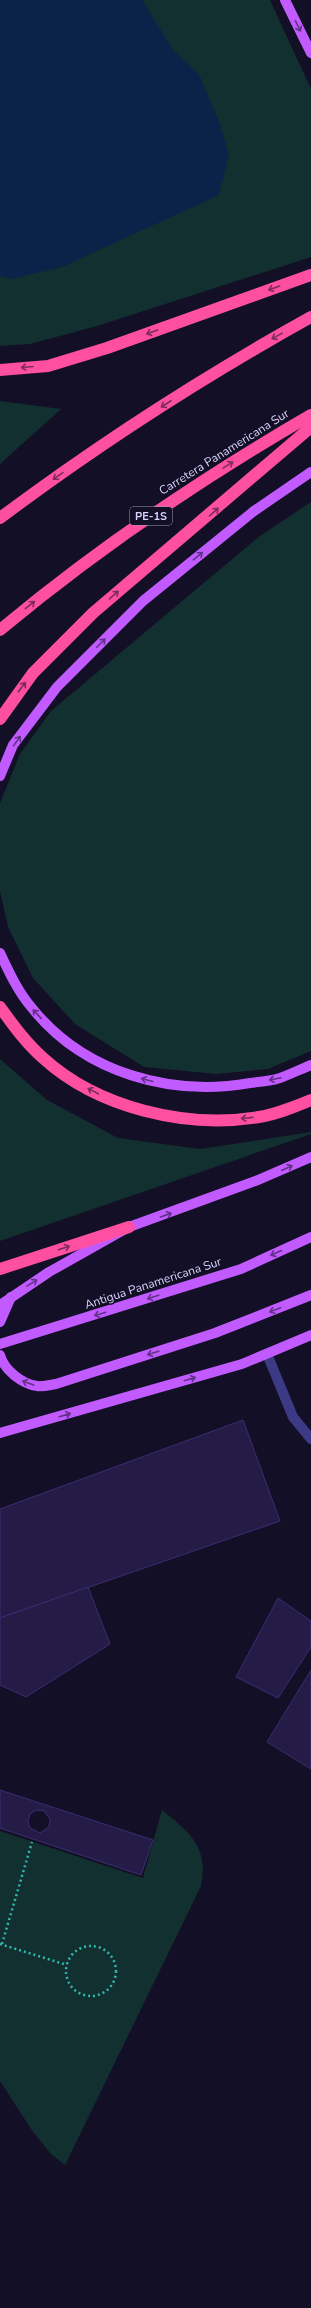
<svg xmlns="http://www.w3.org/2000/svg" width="311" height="2308" font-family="'Nunito Sans',sans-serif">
<rect width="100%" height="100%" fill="#130f26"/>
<g fill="#12302f">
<path d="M0 0H270L311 89V257L97 326 30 344 0 346Z"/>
<path d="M0 401 61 409 0 464Z"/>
<path d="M311 502V1051L268 1069 216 1074 144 1067 75 1024 33 978 8 927 0 891V803L20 754 51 711 260 536Z"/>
<path d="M0 1059 47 1100 118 1138 200 1149 311 1132V1134L0 1241Z"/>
<path d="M162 1810C190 1832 209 1848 201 1886L65 2165 51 2154 31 2129 0 2081V1831L143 1878Z"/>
</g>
<path fill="#0c2248" d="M0 0H142L174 51 199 74 220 124 229 156 219 195 62 267 12 279 0 276Z"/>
<g fill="#241b47" stroke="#3b2d73" fill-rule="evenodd">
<path d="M243 1420 280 1521 0 1618V1509Z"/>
<path d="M88 1587 110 1644 26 1697 0 1685V1618Z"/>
<path d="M278 1598 311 1621V1647L278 1698 236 1677Z"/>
<path d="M311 1670V1769L267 1742Z"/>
<path d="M0 1790 153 1840 141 1875 0 1828ZM36 1810 44 1811 50 1819 49 1827 40 1833 30 1828 28 1821 30 1814Z"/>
</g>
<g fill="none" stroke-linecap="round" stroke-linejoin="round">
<g stroke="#2fb8b0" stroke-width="2.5" stroke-dasharray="2 3" stroke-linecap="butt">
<path d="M0 1944 67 1965"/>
<path d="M2 1944 32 1842"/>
<circle cx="91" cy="1971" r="25"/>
</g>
<path stroke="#3d3a85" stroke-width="10" d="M267 1354 293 1417 311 1439"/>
<g stroke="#c25bff" stroke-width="10">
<path d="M285 0 311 53"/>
<path d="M0 776 13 745 57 687 143 601 254 511 311 472"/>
<path d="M0 953C9 972 18 992 32 1008 84 1073 171 1097 250 1083 260 1082 271 1081 280 1078 291 1074 301 1069 311 1065"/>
<path d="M0 1305 49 1272 129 1227 258 1180 311 1157"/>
<path d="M0 1322 11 1297"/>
<path d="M0 1344 241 1269 311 1237"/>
<path d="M0 1355C4 1370 22 1384 37 1386 43 1387 50 1385 56 1384L215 1333 311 1295"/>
<path d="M0 1433 242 1364 311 1335"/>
</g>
<g stroke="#ff4fa3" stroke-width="12">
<path d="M0 370 48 366 107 348 311 275"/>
<path d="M0 518C99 444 203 377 311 317"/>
<path d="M0 630C97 549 202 478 311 415"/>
<path d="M0 719 33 673 93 613 311 427"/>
<path d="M0 1007C13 1025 26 1043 43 1058 98 1108 186 1129 259 1117 277 1114 294 1107 311 1100"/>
<path d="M0 1269 129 1227"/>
</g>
</g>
<defs><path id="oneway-shaft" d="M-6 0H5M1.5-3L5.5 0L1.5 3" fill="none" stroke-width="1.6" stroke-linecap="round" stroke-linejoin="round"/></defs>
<g stroke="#623188">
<use href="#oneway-shaft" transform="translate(298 26) rotate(64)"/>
<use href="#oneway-shaft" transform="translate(198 556) rotate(-39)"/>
<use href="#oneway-shaft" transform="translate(101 643) rotate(-45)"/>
<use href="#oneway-shaft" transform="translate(17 741) rotate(-55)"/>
<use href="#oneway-shaft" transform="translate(37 1014) rotate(-133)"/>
<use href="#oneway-shaft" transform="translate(275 1079) rotate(168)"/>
<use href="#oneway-shaft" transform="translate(147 1080) rotate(-165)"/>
<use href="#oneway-shaft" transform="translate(287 1168) rotate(-24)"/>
<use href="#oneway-shaft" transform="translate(166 1215) rotate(-19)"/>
<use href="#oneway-shaft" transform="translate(276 1253) rotate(156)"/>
<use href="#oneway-shaft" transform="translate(32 1283) rotate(-32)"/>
<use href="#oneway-shaft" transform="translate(153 1297) rotate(162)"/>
<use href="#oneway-shaft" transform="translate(275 1310) rotate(159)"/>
<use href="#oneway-shaft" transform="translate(100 1314) rotate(163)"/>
<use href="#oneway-shaft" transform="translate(153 1353) rotate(162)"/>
<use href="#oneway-shaft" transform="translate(190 1379) rotate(-16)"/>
<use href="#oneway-shaft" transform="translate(28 1383) rotate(-160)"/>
<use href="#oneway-shaft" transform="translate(65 1415) rotate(-16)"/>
</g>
<g stroke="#7d2c5e">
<use href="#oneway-shaft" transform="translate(274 288) rotate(160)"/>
<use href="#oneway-shaft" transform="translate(152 332) rotate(160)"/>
<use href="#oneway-shaft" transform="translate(277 336) rotate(151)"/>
<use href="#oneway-shaft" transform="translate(27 367) rotate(175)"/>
<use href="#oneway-shaft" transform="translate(166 404) rotate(147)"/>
<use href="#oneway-shaft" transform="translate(228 465) rotate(-32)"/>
<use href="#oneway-shaft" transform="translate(58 476) rotate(145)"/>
<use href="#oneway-shaft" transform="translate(214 512) rotate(-41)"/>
<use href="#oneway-shaft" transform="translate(114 595) rotate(-41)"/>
<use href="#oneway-shaft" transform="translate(30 605) rotate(-38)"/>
<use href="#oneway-shaft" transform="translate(22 687) rotate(-53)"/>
<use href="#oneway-shaft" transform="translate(93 1091) rotate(-152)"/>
<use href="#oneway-shaft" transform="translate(247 1118) rotate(174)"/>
<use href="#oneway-shaft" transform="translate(64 1248) rotate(-18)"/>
</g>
<g text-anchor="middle" stroke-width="3" stroke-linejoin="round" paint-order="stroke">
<rect fill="#130f26" stroke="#9e99be" stroke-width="1" x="130" y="507" width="42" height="18" rx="3"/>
<g font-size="11" font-weight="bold" fill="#d9d4ff">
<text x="151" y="520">PE-1S</text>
</g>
<g font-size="12" fill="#d9d4ff" stroke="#130f26">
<text transform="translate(224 452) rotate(-32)" y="4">Carretera Panamericana Sur</text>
<text transform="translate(153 1283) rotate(-18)" y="4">Antigua Panamericana Sur</text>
</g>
</g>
</svg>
